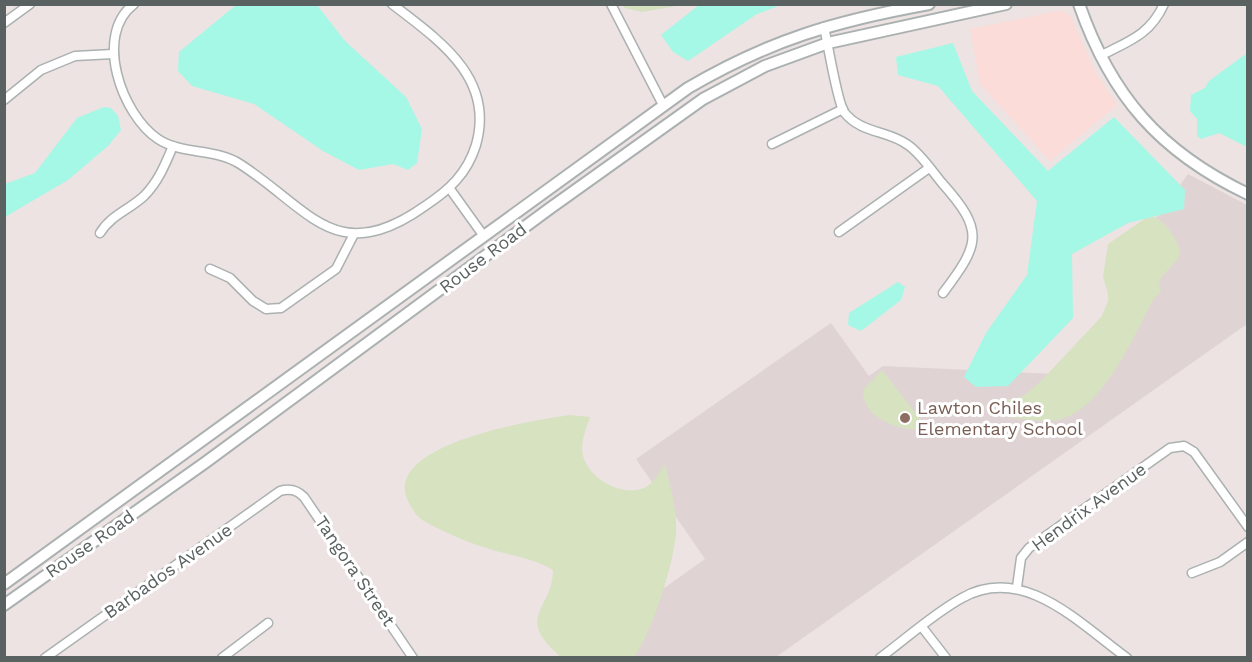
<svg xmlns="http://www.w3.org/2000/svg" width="1252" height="662" font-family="'Work Sans',sans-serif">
<rect width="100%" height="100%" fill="#ece3e2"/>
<path fill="#fbdcd8" d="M1058 11H1064L1071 17 1095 71 1117 105 1050 161 980 84 970 29Z"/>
<path fill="#dfd4d3" d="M1188 174 1247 205V324L776 657 566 658 705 559 636 459 831 323 869 376 883 366 1056 374 1129 290 1150 226Z"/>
<g fill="#d6e2c0">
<path d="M623 5H682L642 12 625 8Z"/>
<path d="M1154 217C1162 221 1166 225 1171 233 1190 260 1173 260 1159 281L1161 291 1153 300C1134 336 1102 411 1058 420 1044 423 1026 419 1012 418L1006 411V399L1012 400 1025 395 1042 380 1102 316 1108 301V293L1103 277 1108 244 1146 218Z"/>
<path d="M882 370 928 429C902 433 862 419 863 390Z"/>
<path d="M570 415 590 417C587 426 582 438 582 448 582 475 619 498 644 488 654 483 659 473 665 464 670 486 677 509 676 532 674 563 652 633 634 657H561C513 616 553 610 553 570 532 557 506 555 483 547 464 541 442 531 424 521 416 517 409 504 406 496 391 442 536 420 570 415Z"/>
</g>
<g fill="#a5f8e6">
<path d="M236 5H317L345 41 406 97 422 129 417 163 408 170 393 164 359 170 323 151 254 104 192 86 178 71 179 52Z"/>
<path d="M699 5V4L781 5 757 14 688 61 673 52 661 35Z"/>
<path d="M953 43 972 91 1048 171 1114 117 1185 190 1184 209 1128 223 1072 254 1073 318 1008 386 976 387 964 377 986 333 1027 275 1037 201 938 86 898 75 896 57Z"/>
<path d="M1247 53V147L1219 133 1201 139 1197 136V119L1190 111 1191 95 1205 88 1209 81Z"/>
<path d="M104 107 111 108 118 116 121 130 108 146 68 180 5 217V184L35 173 77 118Z"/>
<path d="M898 282 905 287 901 300 861 331 848 325 849 313Z"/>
</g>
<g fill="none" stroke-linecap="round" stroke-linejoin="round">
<defs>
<g id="minor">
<path d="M134 4C93 35 122 115 158 139 182 155 215 148 240 164 310 209 336 269 425 206 449 190 467 174 476 145 495 78 440 41 392 4"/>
<path d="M611 4 663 105"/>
<path d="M4 23 30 4"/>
<path d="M824 27C828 44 837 101 844 112 861 134 888 130 908 145 921 154 932 171 942 183 985 231 980 244 943 293"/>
<path d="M1100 56C1129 41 1150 35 1164 4"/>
<path d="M4 100 41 70 75 56 113 54"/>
<path d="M772 144 843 109"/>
<path d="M450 189 483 235"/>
<path d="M839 232 929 168"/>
<path d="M100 233C111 215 129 210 144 196 158 182 165 165 173 146"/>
<path d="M210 269 230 278 253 301 266 309 281 308 336 269 354 234"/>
<path d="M1192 573 1220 562 1248 542"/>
<path d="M1017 587 1021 558 1029 548 1170 448 1184 446 1194 452 1248 527"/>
<path d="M922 627 946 658"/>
<path d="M45 658 280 491C290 488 297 490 304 497L413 658"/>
<path d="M222 658 268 623"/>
<path d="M880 658C907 638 933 614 962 598 1023 563 1080 624 1127 658"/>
</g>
<g id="tertiary">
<path d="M1079 4C1111 96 1160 152 1248 194"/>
<path d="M4 584 688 88C770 40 835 21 929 4"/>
<path d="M4 605 206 462 549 209 703 99 765 66 828 43 1006 4"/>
</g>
</defs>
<use href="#minor" stroke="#abb1b1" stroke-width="11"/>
<use href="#tertiary" stroke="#abb1b1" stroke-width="14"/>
<use href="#minor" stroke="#fff" stroke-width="8"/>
<use href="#tertiary" stroke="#fff" stroke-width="10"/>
</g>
<circle fill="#8d6e63" stroke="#fff" stroke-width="2" cx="905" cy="418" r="6"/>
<g text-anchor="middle" stroke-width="6" stroke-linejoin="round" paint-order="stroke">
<g font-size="18" fill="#5a6161" stroke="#fff">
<text transform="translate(483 258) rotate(-37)" y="6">Rouse Road</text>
<text transform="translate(1089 507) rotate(-36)" y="6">Hendrix Avenue</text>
<text transform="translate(90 544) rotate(-35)" y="6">Rouse Road</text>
<text transform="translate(168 571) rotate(-35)" y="6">Barbados Avenue</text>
<text transform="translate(355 571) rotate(56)" y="6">Tangora Street</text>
</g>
<g font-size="18" fill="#785e54" stroke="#fff" text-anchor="start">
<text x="917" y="414">Lawton Chiles<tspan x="917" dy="21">Elementary School</tspan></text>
</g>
</g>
<rect width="1252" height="662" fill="none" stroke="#5a6161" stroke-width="12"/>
</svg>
